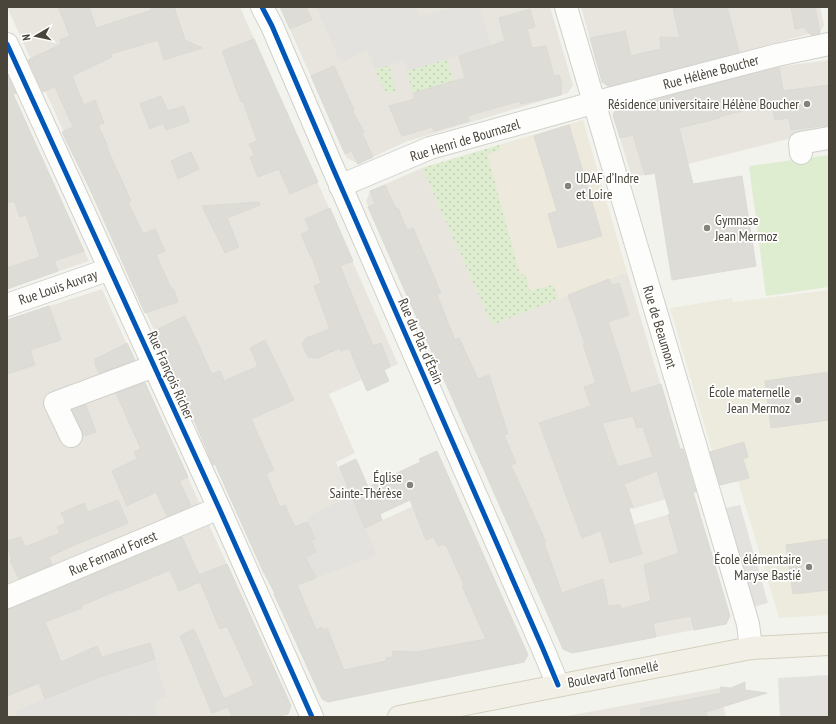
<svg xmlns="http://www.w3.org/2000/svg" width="836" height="724" font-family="'PT Sans Narrow',sans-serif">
<defs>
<pattern id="grass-dots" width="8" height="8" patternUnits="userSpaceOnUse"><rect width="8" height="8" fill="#deecd0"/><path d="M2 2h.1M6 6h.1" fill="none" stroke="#c0ccb3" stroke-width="1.8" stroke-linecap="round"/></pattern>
</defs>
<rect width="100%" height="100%" fill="#f3f3ee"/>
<g fill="#e7e5dd">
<path d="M7 7H240L398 364 329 394 355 453 336 462 365 528 453 488 528 655 524 662 328 702 322 699Z"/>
<path d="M280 7H550L573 85 568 93 405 142 358 164 347 158Z"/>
<path d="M581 7H820L824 25 821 31 609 87 602 82Z"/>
<path d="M829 60V136L792 138 632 178 613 115 616 109 777 67Z"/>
<path d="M422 168 492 325 627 272 692 491 633 509 595 405 539 424 582 538 601 532 609 560 632 525 697 506 730 616 726 624 572 653 563 649 366 201 370 191Z"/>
<path d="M9 190 20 217 61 200 89 261 7 289V191Z"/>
<path d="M102 289 137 367 47 394 43 399 46 408 65 410 142 376 200 504 7 584V320Z"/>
<path d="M209 525 291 705 289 712 276 717H7V610Z"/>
<path d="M720 688 726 717H561Z"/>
</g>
<path fill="#ede9dc" d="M583 120 627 272 492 325 422 168Z"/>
<path fill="#edebde" d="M829 290V615L779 618 738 481 722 485 670 308 732 298 733 302Z"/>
<g fill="url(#grass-dots)">
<path d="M447 59 453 81 413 93 407 71Z"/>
<path d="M389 65 396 92 386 94 375 69Z"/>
<path d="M499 145 501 150 487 154 520 275 525 274 530 291 553 285 558 299 492 325 422 168Z"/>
</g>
<path fill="#deecd0" d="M829 155V287L766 296 749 166Z"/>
<g fill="#e3e2de">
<path d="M316 7H416L420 17 451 7H480L491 46 407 71 404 61 375 69 367 49 341 63Z"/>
<path d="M351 496 377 555 316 578 305 557 316 552 311 540 315 539 307 522 311 515Z"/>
<path d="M740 505 768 603 753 607 726 508Z"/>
<path d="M155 660 167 697 154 701 157 717H137L132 714 126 717H17L16 711 51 696 55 676 63 692 102 676Z"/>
<path d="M829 675V717H780L778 678Z"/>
</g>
<g fill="#dddcd6" stroke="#dbdad4" fill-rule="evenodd">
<path d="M58 7H89L96 28 152 10 151 7H174L185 40 202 48 164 60 158 40 111 54 112 57 72 76 84 105 95 100 104 123 98 125 108 147 107 148 131 201 128 202 143 234 155 229 165 251 156 255 171 288 174 290 178 302 145 313 90 189 62 132 73 127 55 87 43 92 28 60 61 44 60 40 70 36Z"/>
<path d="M280 7H306L312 20 290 29Z"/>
<path d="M683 7H727L739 52 608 86 602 82 590 38 625 31 631 56 661 49 660 37 680 38 673 9Z"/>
<path d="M791 7H815L820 33 811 35 804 27 795 29Z"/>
<path d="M530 9 535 27 527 29 532 48 546 46 554 76 559 75 562 84 561 95 521 104 520 101 467 116 469 121 434 131 432 127 402 136 389 106 414 99 413 93 465 78 459 56 505 41 499 18Z"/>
<path d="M254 39 318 182 290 194 279 169 258 177 250 157 255 156 249 144 257 141 243 101 241 102 222 51Z"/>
<path d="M334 66 354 110H352L364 132 362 133 373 157 358 164 352 151 345 154 311 76Z"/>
<path d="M779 67 783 91 829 85V125L791 130 789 118 775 120 772 103 719 117 720 118 679 128 693 184 742 176 756 266 672 280 655 173 645 175 633 135 620 138 613 115 615 110Z"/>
<path d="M7 74 16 93 13 94 84 251 54 261 58 271 7 289V268L40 257 26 215 20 217 14 201 7 203Z"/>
<path d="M161 96 168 111 184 106 189 122 166 130 163 123 150 129 140 104Z"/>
<path d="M569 125 602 236 558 248 548 214 557 211 534 136Z"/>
<path d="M191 152 199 169 178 179 171 161Z"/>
<path d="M385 185 396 209 398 208 407 230 413 228 441 293 437 295 455 340 459 338 478 379 489 375 508 434 504 435 516 463 511 465 546 542 544 543 562 593 603 579 608 606 620 605 621 609 651 601 644 565 679 553 668 515 670 514 657 471 624 484 633 507 629 508 642 554 610 563 601 531 582 538 539 423 591 406 584 387 596 383 583 344H585L568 295 609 279 612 285 619 283 629 315 608 322 631 393 661 384 680 449H683L686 459 683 460 686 459 696 492H693L730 616 726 624 694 630 691 616 653 623 656 637 572 653 563 649 368 207 375 204 370 191ZM633 416 637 428 643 427 653 457 618 467 602 423Z"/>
<path d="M259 202 260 205 227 218 239 247 225 253 202 206Z"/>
<path d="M330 208 353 261 340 266 373 346 381 343 390 367 384 370 389 381 367 391 349 348 341 351 340 348 318 358 308 357 302 344 306 338 330 329 314 286 321 283 311 255H310L301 234 310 230 305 219Z"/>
<path d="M49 306 61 340 30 350 35 365 7 374V320Z"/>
<path d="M185 316 212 374 220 371 224 381 258 366 250 348 265 340 294 400 251 419 274 470 266 474 280 507 285 505 295 527 307 522 315 539 311 540 316 552 305 557 316 578 297 585 316 630 322 627 323 630 327 628 344 670 386 661V658L393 657 392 651 417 652 486 639 462 586 464 585 446 545 445 546 444 544 438 546 434 537 426 540 410 500 380 514 382 520 365 528 339 467 356 459 368 487 414 465 421 462 419 459 437 451 528 655 524 662 328 702 322 699 274 594 275 593 263 571 215 464 213 465 181 389 154 331Z"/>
<path d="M127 343 135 360 99 373 95 365V359Z"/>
<path d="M829 372V420L771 428 765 381Z"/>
<path d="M145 383 188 477 179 481 191 506 167 516 156 492 127 506 112 471 137 459 134 452 141 449 116 393Z"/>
<path d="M86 405 96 432 83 436 82 431 72 410Z"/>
<path d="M744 442 748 457 743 459 749 478 720 485 710 452Z"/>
<path d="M118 500 128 523 72 546 49 557 52 565 19 579 10 560 12 559 7 547V541L21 537 25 547 60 533 57 527 66 523 61 513 84 503 88 512Z"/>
<path d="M182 537 199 575 227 564 291 706 288 714 276 717H232L228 707 212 713 180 636 194 629 224 699 254 685 227 626 220 629 200 582 179 591 170 570 119 591 118 590 81 606 82 608 45 622 61 662 97 646 102 657 150 643 155 659 102 676 45 699 39 683 7 696V610Z"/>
<path d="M829 539V590L793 594 786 545Z"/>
<path d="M745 682V690L767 693 706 712 707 717H641L640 709 717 694 721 693 720 687 731 688Z"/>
</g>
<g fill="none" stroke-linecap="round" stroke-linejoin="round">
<defs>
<g id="minor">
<path d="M262 7 272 26 332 166 543 649 558 685"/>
<path d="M566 7 748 624 751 648"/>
<path d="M7 44 219 508 312 717"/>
<path d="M801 153 800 143 829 138"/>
<path d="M340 186 430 148 593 103 777 55 829 44"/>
<path d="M7 305 110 269"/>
<path d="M71 436 55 403 154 366"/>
<path d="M7 597 219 508"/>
</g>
<path id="major" d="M399 717 751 648 829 644"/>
</defs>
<use href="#minor" stroke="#d1d1cc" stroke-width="24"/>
<use href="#major" stroke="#d4d0bc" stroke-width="24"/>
<use href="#minor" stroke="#fdfdfc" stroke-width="22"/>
<use href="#major" stroke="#f2f0e6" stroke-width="22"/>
<defs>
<g id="cycleway">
<path d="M262 7 272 26 332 166 543 649 558 685"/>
<path d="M7 44 219 508 312 717"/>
</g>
</defs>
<use href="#cycleway" stroke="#fff" stroke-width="8"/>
<use href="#cycleway" stroke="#0057b8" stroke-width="5"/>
</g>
<g fill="#858279" stroke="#fff" stroke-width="1.5">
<circle cx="807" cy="104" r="4"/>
<circle cx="568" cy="186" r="4"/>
<circle cx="707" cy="228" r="4"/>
<circle cx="798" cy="400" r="4"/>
<circle cx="410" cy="485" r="4"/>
<circle cx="809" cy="567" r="4"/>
</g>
<g text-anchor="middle" stroke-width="3.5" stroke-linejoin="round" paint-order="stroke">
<g font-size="14" fill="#4a453a" stroke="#fff">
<text transform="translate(711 72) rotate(-15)" y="5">Rue Hélène Boucher</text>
<text transform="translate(465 140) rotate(-17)" y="5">Rue Henri de Bournazel</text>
<text transform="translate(58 287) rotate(-19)" y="5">Rue Louis Auvray</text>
<text transform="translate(660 327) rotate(73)" y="5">Rue de Beaumont</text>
<text transform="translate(421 341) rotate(66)" y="5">Rue du Plat d'Étain</text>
<text transform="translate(171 375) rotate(66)" y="5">Rue François Richer</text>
<text transform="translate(113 553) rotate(-23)" y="5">Rue Fernand Forest</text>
<text transform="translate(613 674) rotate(-11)" y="5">Boulevard Tonnellé</text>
</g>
<g font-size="14" fill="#4a453a" stroke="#fff" text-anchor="end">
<text x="799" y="109">Résidence universitaire Hélène Boucher</text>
<text x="576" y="183" text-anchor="start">UDAF d’Indre<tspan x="576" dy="16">et Loire</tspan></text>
<text x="715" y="225" text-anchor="start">Gymnase<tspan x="715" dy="16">Jean Mermoz</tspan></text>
<text x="790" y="397">École maternelle<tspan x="790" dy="16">Jean Mermoz</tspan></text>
<text x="402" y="482">Église<tspan x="402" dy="16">Sainte-Thérèse</tspan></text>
<text x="801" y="564">École élémentaire<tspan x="801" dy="16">Maryse Bastié</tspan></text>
</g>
</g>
<rect width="836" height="724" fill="none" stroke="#4a453a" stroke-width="16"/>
<g transform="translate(36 36) rotate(261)" stroke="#ffffff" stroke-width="3" paint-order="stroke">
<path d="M0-3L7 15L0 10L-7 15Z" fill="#4a453a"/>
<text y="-6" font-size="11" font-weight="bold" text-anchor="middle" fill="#4a453a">N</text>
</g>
</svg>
